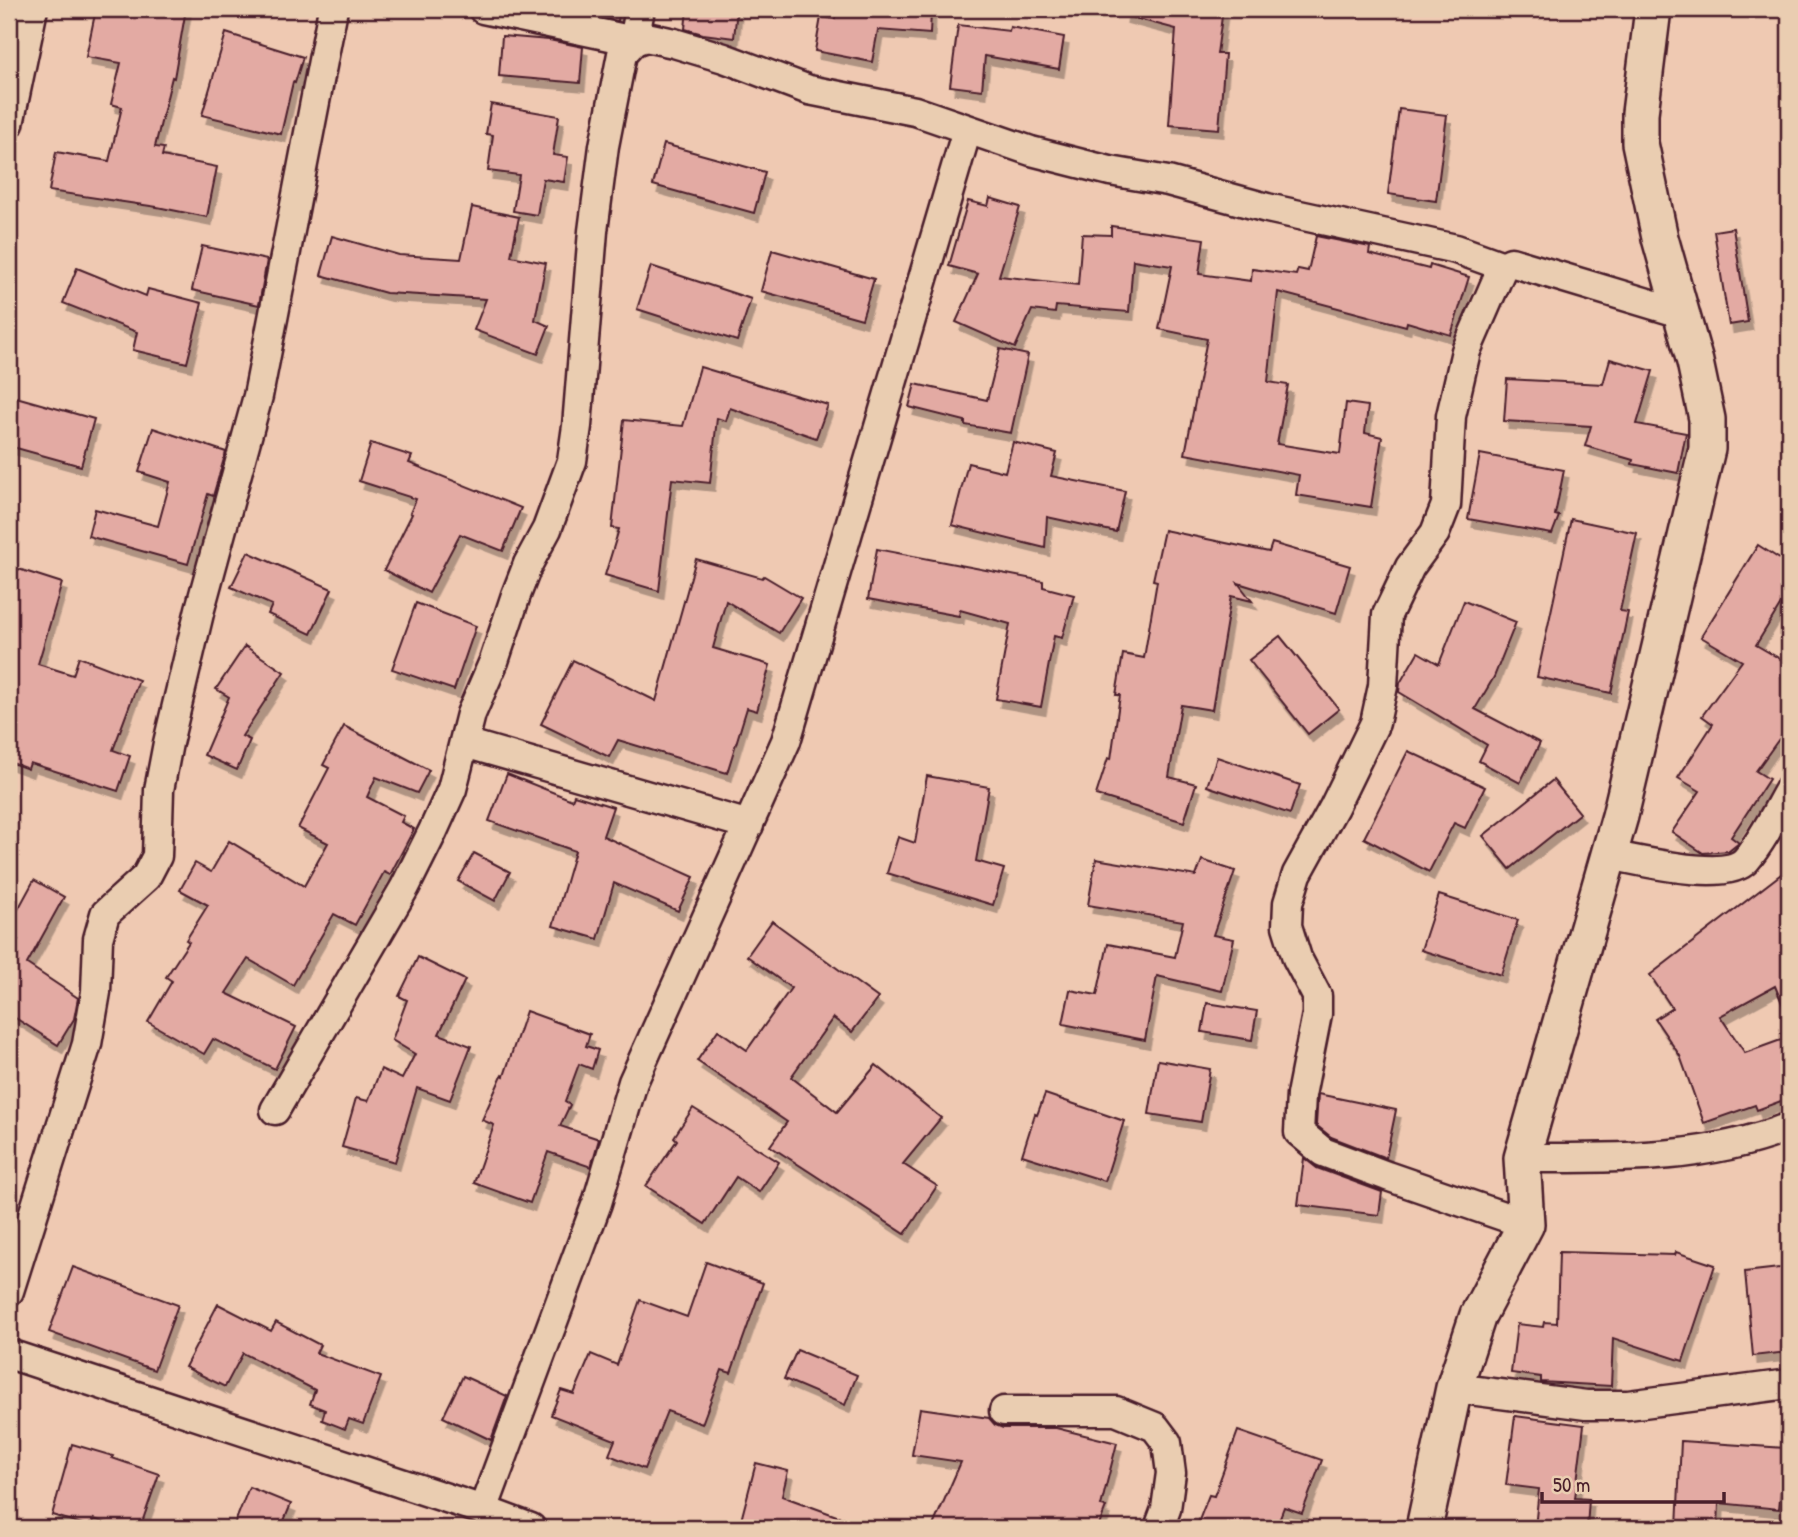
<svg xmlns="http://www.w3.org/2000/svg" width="1798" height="1537" font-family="'Patrick Hand',sans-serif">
<defs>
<filter id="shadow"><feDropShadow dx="4.5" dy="8" stdDeviation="0" flood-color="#0004"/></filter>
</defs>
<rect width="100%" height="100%" fill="#efc9b2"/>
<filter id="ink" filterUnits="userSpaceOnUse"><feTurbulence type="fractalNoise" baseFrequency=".0143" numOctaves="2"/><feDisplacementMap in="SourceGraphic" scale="14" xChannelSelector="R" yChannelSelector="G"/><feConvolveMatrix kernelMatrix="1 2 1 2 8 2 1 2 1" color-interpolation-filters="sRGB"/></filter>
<g filter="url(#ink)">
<g fill="#e3aaa3" stroke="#4a1f2b" stroke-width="2" filter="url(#shadow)">
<path d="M96 9H186L174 78 172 77 155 147 164 148 162 156 217 167 207 217 157 207 49 191 56 152 109 161 122 107 111 104 121 63 86 57Z"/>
<path d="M581 9H620L618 21 581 13Z"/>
<path d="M687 9H737L734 38 703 34 685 29Z"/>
<path d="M836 9 931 11 930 34 878 30 872 62 815 51 821 17 835 19Z"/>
<path d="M1124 9H1223L1217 54H1225L1219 129 1169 125 1176 29 1123 15Z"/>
<path d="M958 25 1009 31 1010 27 1064 37 1059 69 985 56 982 90 950 86Z"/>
<path d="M226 33 303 57 295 83 293 82 281 134 202 115Z"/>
<path d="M502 36 549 40 583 47 580 83 499 76Z"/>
<path d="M491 104 559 116 553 155 568 157 564 182 543 179 537 215 513 211 519 175 488 171 493 135 486 134Z"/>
<path d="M1399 109 1447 115 1436 201 1388 194Z"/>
<path d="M664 144 765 172 754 213 653 185Z"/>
<path d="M990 198 1020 207 999 276 1078 285 1082 234 1111 235V226L1204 239 1199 274 1251 281 1252 269 1296 275 1298 269 1308 271 1316 236 1370 247 1369 254 1429 269 1430 265 1469 277 1451 335 1407 322 1406 326 1278 292 1268 382 1288 385 1277 444 1340 454 1346 403 1368 406 1365 433 1382 437 1371 507 1296 495 1299 475 1185 454 1207 339 1159 329 1172 266 1133 260 1129 312 1056 306 1055 313 1032 310 1015 348 956 322 978 274 949 266 968 201 988 206Z"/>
<path d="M472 207 519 217 511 256 546 263 535 320 549 326 538 354 474 330 486 299 386 293 321 275 332 236 399 255 461 259Z"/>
<path d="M1733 228 1748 322 1729 325 1714 231Z"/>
<path d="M202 246 267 260 259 305 192 290Z"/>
<path d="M772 250 874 279 862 319 761 291Z"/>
<path d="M651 266 751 299 737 341 637 309Z"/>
<path d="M77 268 146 296 148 289 202 303 187 363 133 350 137 332 63 303Z"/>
<path d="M1000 349 1028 355 1011 433 965 425V421L909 407 915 384 987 400Z"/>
<path d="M1610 359 1653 371 1637 424 1686 433 1678 473 1632 464 1633 460 1585 446 1591 426 1504 421 1507 379 1603 384Z"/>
<path d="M700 367 828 405 816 438 730 408 726 421 717 418 710 483 672 479 659 591 605 575 619 529 612 528 624 420 683 426Z"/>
<path d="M9 395 94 419 81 466 9 446Z"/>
<path d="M153 428 226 452 213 496 208 494 188 564 88 536 95 509 158 526 170 482 139 472Z"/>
<path d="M1013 442 1057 453 1051 476 1125 491 1116 532 1047 517 1045 548 952 525 968 463 1005 472Z"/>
<path d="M371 443 412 456 409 463 521 508 503 551 460 534 429 593 384 570 412 514 410 513 416 499 359 481Z"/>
<path d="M1480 454 1564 470 1555 515 1559 516 1552 534 1468 519Z"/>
<path d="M1571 519 1637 533 1620 611 1628 612 1611 693 1537 677Z"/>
<path d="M1164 530 1269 552 1272 543 1350 566 1336 613 1238 583 1252 601 1231 596 1212 710 1181 705 1169 777 1196 784 1184 822 1096 795 1108 758 1111 759 1120 695H1116L1123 654 1144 658 1157 581 1153 580Z"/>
<path d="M1758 545 1789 565V591L1756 645 1789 664V725L1756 771 1769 779 1731 837 1739 843 1729 851 1703 853 1672 832 1700 791 1678 778 1713 724 1702 716 1742 661 1701 637Z"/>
<path d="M877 549 1043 581V587L1074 595 1062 638 1054 636 1041 707 996 699 1010 624 960 610 959 616 868 599Z"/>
<path d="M248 552 332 589 311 634 268 614 272 605 231 587Z"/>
<path d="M696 559 762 578 764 576 801 598 779 633 726 601 713 648 770 665 757 711 747 708 727 773 618 740 609 757 541 724 573 660 656 701Z"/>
<path d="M9 566 62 583 38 664 73 675 79 657 139 680 113 750 130 756 118 791 30 763 28 769 9 762Z"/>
<path d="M1464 601 1516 622 1494 677 1475 709 1540 743 1520 783 1479 761 1487 745 1399 692 1400 683 1418 652 1439 664Z"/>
<path d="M416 603 476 626 454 690 392 669Z"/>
<path d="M1280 636 1339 709 1308 734 1249 660Z"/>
<path d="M245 646 284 672 242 736 250 740 237 770 204 755 229 697 216 689Z"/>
<path d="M344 726 429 770 417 793 376 777 367 797 404 816 401 822 414 829 390 875 384 872 355 925 334 914 293 985 248 959 226 993 296 1027 275 1069 213 1039 204 1054 148 1022 172 981 166 977 189 942 186 940 208 905 180 890 195 863 211 872 229 841 304 886 328 843 298 828 329 768 323 765Z"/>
<path d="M1408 751 1485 787 1465 828 1454 823 1429 872 1364 838Z"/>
<path d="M1217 757 1300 785 1290 814 1207 786Z"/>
<path d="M507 774 572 800 574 795 613 807 603 836 694 877 678 911 614 883 598 939 553 926 575 851 489 821Z"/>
<path d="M927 776 989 787 976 861 1004 869 993 905 887 873 898 837 915 843Z"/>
<path d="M1553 780 1580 813 1510 869 1483 836Z"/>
<path d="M474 853 510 872 495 901 458 881Z"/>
<path d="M1096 859 1196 876 1202 860 1235 871 1213 935 1234 939 1222 991 1157 976 1145 1040 1063 1024 1070 990 1097 995 1108 944 1175 957 1183 921 1088 905Z"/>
<path d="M1789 868V1020L1775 986 1720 1016 1745 1053 1789 1037V1098L1757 1110 1755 1105 1704 1123 1680 1056 1655 1019 1672 1008 1650 975Z"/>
<path d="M34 880 64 897 27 964 78 998 74 1019 58 1045 9 1014V953L18 940 9 936V926Z"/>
<path d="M1439 895 1518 920 1501 975 1421 950Z"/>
<path d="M772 921 878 998 852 1032 833 1018 791 1077 837 1112 876 1065 941 1118 903 1164 937 1186 905 1234 770 1146 787 1122 697 1061 718 1030 747 1050 791 988 747 956Z"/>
<path d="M418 957 465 980 439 1034 471 1046 450 1100 417 1088 395 1162 342 1147 356 1098 368 1101 381 1069 402 1079 415 1054 392 1040 407 1000 399 996Z"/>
<path d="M1207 1003 1257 1011 1252 1040 1202 1032Z"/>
<path d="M526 1011 590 1034 586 1046 598 1050 592 1069 579 1064 565 1102 570 1105 560 1126 599 1139 591 1167 548 1152 530 1203 474 1183 494 1125 482 1120 502 1075 504 1076Z"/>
<path d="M1158 1060 1210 1069 1201 1122 1149 1114Z"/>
<path d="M1045 1094 1124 1121 1105 1181 1022 1155 1035 1114 1037 1115Z"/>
<path d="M1318 1094 1396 1110 1386 1158 1331 1137 1316 1125Z"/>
<path d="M693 1108 779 1162 759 1192 736 1177 705 1224 646 1186 677 1140 674 1137Z"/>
<path d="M1304 1158 1317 1168 1382 1192 1379 1215 1298 1205Z"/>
<path d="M1559 1252 1675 1255 1676 1252 1715 1265 1683 1361 1613 1338 1611 1386 1541 1382V1377L1511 1373 1517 1324 1543 1327 1544 1322 1557 1323Z"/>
<path d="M706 1262 763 1283 731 1373 722 1370 702 1424 667 1411 644 1469 609 1455 615 1440 551 1415 561 1390 574 1394 591 1354 617 1365 640 1300 687 1317Z"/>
<path d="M73 1267 178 1305 154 1370 49 1332Z"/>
<path d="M1789 1267V1352L1753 1356 1745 1272Z"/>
<path d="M218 1304 271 1331 276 1322 320 1345 316 1353 381 1377 363 1424 349 1419 345 1429 322 1420 325 1410 310 1404 315 1390 243 1353 225 1387 185 1367Z"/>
<path d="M797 1350 857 1375 845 1405 784 1379Z"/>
<path d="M463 1376 507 1396 491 1440 443 1417Z"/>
<path d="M920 1408 989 1418 995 1425 1003 1428H1056L1117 1443 1101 1506 1106 1507 1098 1528H932L961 1462 912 1455Z"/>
<path d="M1515 1416 1584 1425 1575 1498 1589 1499 1587 1528H1535L1539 1489 1506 1485Z"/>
<path d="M1238 1431 1322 1460 1302 1513 1284 1507 1276 1528H1196L1209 1495 1214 1496Z"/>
<path d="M1681 1441 1785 1448 1779 1509 1719 1503 1718 1528H1677Z"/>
<path d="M72 1444 113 1456 112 1458 159 1474 140 1528H121L94 1519 92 1527 52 1515Z"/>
<path d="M756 1463 788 1471 782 1496 864 1526V1528H739Z"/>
<path d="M249 1487 291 1504 281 1528H233Z"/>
</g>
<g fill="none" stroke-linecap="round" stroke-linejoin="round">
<defs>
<g id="minor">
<path d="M483 9 634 41 646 37 674 43 724 58 809 90 915 111 1031 151 1110 171 1168 181 1267 208 1456 249 1503 266 1511 262 1681 313"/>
<path d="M9 124 33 9"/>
<path d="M1503 266 1466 351 1451 416 1446 505 1435 533 1410 567 1387 615 1383 686 1375 723 1334 807 1297 874 1288 903 1287 926 1297 958 1317 996V1014L1301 1095 1299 1132 1323 1152 1387 1176 1526 1224"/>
<path d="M465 743 749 825"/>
<path d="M1609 855C1638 860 1726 883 1746 860 1763 840 1776 813 1789 790"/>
<path d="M275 1110 405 887 433 831 452 789 471 714 494 661 516 595 528 564 547 529 572 461 577 426 593 231 604 146 622 54 634 41 640 9"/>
<path d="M1522 1158C1612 1158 1704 1161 1789 1127"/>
<path d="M9 1291 87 1044 96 992 98 939 105 914 146 877 157 856 159 790 168 743 200 609 258 396 333 9"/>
<path d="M9 1354 483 1510 531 1528"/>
<path d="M1454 1388 1586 1405H1628L1789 1384"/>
<path d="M1004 1411H1116L1155 1427 1167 1443 1171 1473 1166 1509 1159 1528"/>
<path d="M483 1510 597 1203 633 1082 786 741 967 130"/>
</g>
<path id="tertiary" d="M1424 1528 1454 1388 1478 1315 1526 1224 1522 1158 1620 816 1707 449V419L1695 362 1660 238 1640 143V113L1653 9"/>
</defs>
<use href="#minor" stroke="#4a1f2b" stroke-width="33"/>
<use href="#tertiary" stroke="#4a1f2b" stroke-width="40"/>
<use href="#minor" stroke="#eacdb1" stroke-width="28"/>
<use href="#tertiary" stroke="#eacdb1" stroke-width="35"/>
</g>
</g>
<rect width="1798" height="1537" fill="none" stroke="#eacdb1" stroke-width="35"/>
<rect x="18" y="18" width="1763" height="1502" fill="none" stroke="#4a1f2b" stroke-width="2.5" filter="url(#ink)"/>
<path d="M1542 1492v10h182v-10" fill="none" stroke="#4a1f2b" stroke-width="3.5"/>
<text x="1553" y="1492" font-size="21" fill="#4a1f2b" stroke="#eacdb1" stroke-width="5" paint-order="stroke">50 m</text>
</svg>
